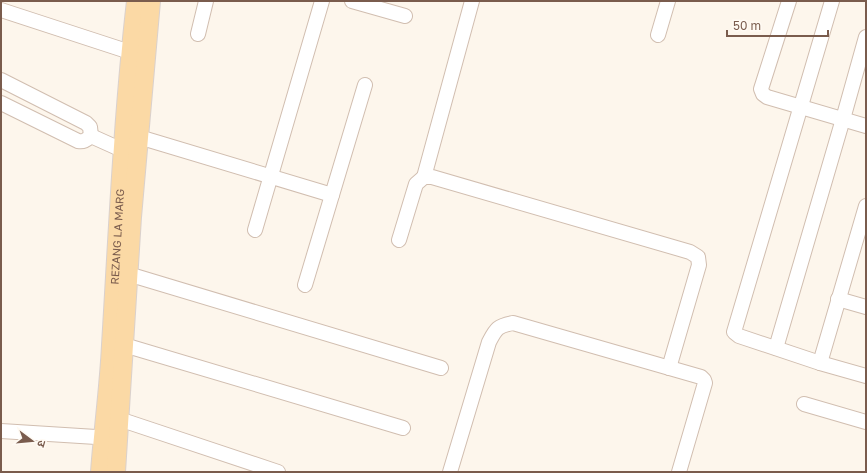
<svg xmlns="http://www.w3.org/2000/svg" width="867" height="473" font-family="'Golos Text','Noto Sans Devanagari',sans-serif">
<rect width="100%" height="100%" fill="#fdf6ec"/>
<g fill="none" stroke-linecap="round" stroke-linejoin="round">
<defs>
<g id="minor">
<path d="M352 1 405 16"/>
<path d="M789 1 761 89 763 94 767 97 866 126"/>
<path d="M832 1 734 332 739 336 820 363 866 376"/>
<path d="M1 10 139 55"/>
<path d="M198 34 206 1"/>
<path d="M658 35 668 1"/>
<path d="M1 80 86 123 90 127 91 136"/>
<path d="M1 103 78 141C84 142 86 140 91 136"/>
<path d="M129 134 332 195"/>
<path d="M91 136 131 154"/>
<path d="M424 177 472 1"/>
<path d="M255 230 322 1"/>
<path d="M399 240 416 184 424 177H432L690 252 698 257 699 265 669 368"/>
<path d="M128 274 441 368"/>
<path d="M305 285 365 85"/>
<path d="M838 299 866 307"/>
<path d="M124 345 403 428"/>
<path d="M776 348 843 119 866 37"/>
<path d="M820 363 866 206"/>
<path d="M804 404 866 422"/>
<path d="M119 419 278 472"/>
<path d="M1 431 112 438"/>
<path d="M450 472 489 342C496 329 497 326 513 323L701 377 704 380 705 383 679 472"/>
</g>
<g id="major">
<path id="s1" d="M100 472C103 430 109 388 111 345 118 230 123 115 136 1"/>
<path d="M116 472 132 217 151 1"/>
</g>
</defs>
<use href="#minor" stroke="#d1beb0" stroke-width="16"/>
<use href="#major" stroke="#dad1cd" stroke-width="20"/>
<use href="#minor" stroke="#fff" stroke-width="14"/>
<use href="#major" stroke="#fbd9a5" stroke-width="18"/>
</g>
<g text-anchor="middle" stroke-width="4" stroke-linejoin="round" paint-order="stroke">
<g font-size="11" fill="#7a5c4d" stroke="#fffaf3">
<text dy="4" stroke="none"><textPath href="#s1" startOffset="236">REZANG LA MARG</textPath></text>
</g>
</g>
<rect width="867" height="473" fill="none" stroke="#7a5c4d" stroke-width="4"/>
<g transform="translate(32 441) rotate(106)" stroke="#fffaf3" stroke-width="3" paint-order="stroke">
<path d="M0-3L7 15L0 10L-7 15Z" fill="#7a5c4d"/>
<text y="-6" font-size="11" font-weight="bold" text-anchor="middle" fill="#7a5c4d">उ</text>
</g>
<path d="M727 30v6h101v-6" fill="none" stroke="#7a5c4d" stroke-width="2"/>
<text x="733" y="30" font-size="12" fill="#7a5c4d" stroke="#fffaf3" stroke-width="3" paint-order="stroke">50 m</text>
</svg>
